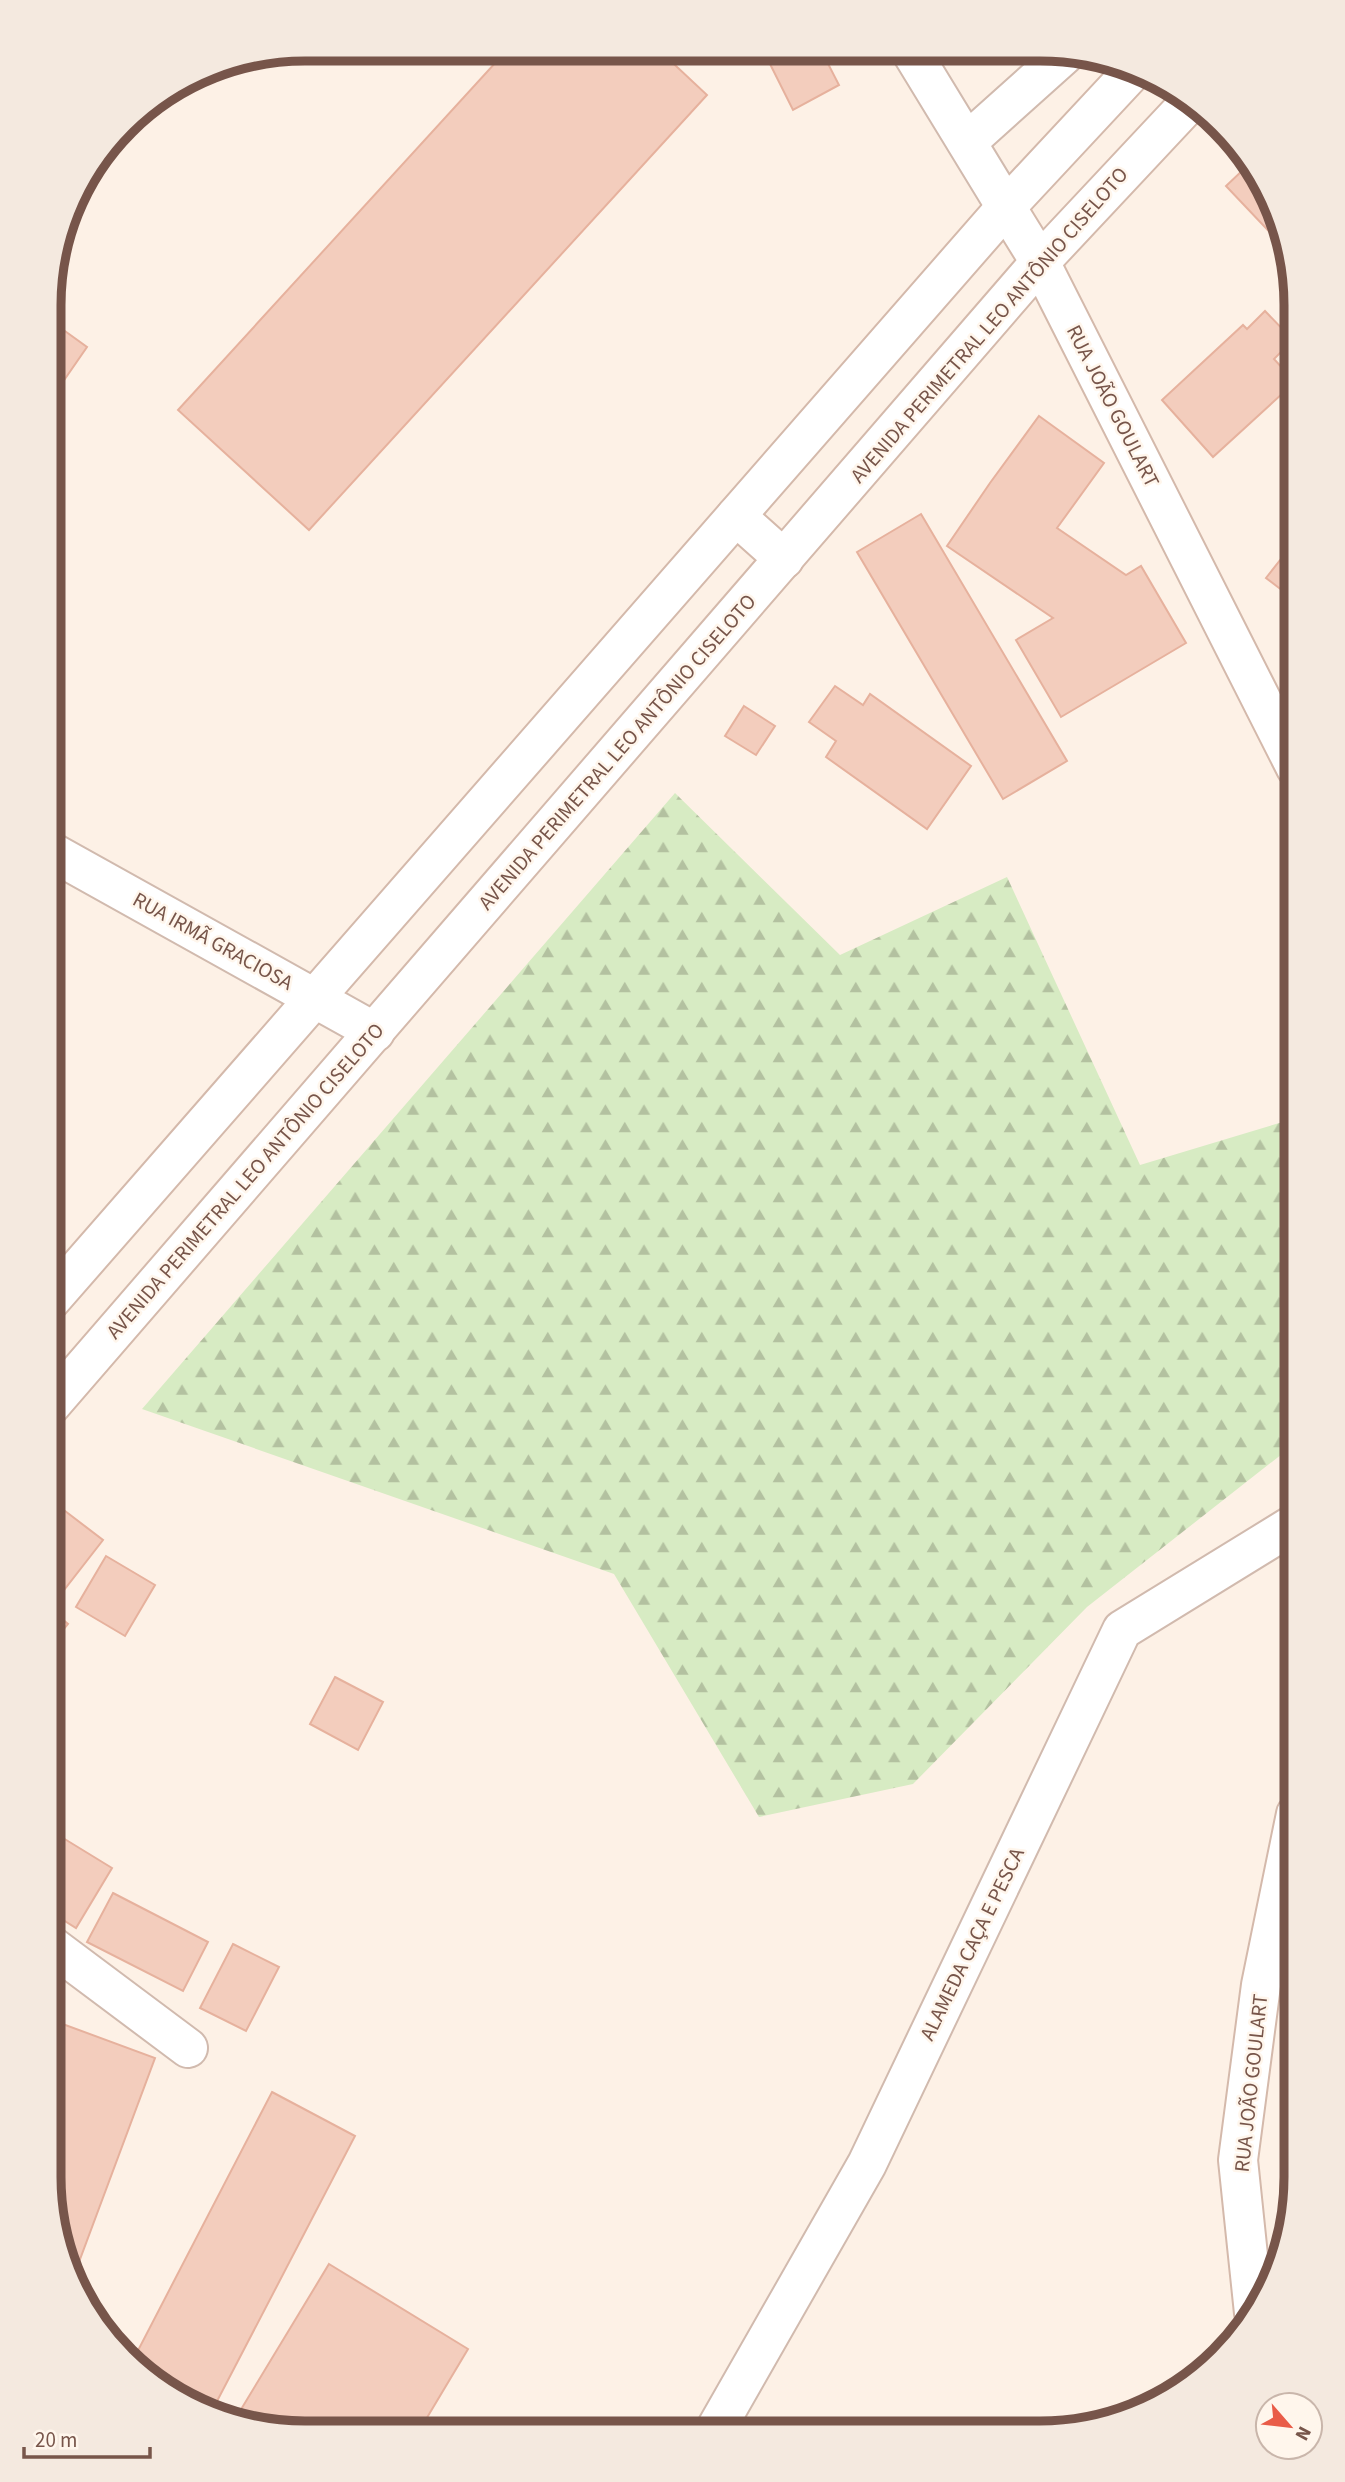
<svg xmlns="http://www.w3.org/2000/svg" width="1345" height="2482" font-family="'Source Sans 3',sans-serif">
<defs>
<pattern id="forest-firs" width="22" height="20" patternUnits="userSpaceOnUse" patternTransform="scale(1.75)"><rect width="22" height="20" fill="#d7ebc3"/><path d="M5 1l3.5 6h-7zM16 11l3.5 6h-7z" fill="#b3c1a0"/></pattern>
</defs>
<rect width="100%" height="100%" fill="#fdf1e6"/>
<path fill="url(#forest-firs)" d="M675 793 840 955 1007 877 1140 1165 1296 1118V1443L1087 1607 913 1784 759 1817 614 1574 142 1409Z"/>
<g fill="#f3cdbd" stroke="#e6b19d" stroke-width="2">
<path d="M507 50 660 51 707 95 309 530 178 410Z"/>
<path d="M764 52H822L839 85 793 110Z"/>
<path d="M1245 168 1282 223 1285 240 1281 244 1226 186Z"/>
<path d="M1265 311 1293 340 1274 359 1295 382 1213 457 1162 400 1243 325 1247 329Z"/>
<path d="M51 321 87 347 51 399Z"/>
<path d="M1039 416 1104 463 1057 528 1126 575 1141 566 1186 643 1061 717 1016 640 1053 618 947 546 990 483Z"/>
<path d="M921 514 1067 761 1003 799 857 552Z"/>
<path d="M1296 540V601L1266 578Z"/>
<path d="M835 686 863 705 870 694 971 766 927 829 826 757 836 741 809 722Z"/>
<path d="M744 706 775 726 756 755 725 736Z"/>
<path d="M52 1501 103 1540 64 1590 50 1579V1504Z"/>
<path d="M106 1556 155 1585 125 1636 76 1607Z"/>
<path d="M50 1609 68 1624 50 1646Z"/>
<path d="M335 1677 383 1702 358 1750 310 1724Z"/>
<path d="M49 1800 62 1810 49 1827Z"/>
<path d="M63 1838 112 1868 76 1928 49 1911V1860Z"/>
<path d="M113 1893 208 1942 183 1991 87 1942Z"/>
<path d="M233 1944 279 1967 246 2031 200 2008Z"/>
<path d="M49 2019 155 2058 73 2278 63 2259 49 2176Z"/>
<path d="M272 2092 355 2136 214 2407 149 2380 132 2362Z"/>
<path d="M329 2264 468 2349 419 2431H272L237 2416Z"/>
</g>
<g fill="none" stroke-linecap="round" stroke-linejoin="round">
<defs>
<g id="street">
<path d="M912 53 1006 207"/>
<path d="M967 142 1065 54"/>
<path d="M50 851 375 1032"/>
<path d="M49 1944 188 2048"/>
<path d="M714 2432 867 2164 1122 1630 1296 1523"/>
</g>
<g id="secondary">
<path d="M1006 207 1040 262 1296 768"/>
<path d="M736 516 784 559"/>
<path d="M50 1301 1006 207 1130 74"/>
<path d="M50 1406 1040 262 1189 103"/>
<path d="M1254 2313 1238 2160 1261 1985 1296 1814"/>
</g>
</defs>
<use href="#street" stroke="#d1baae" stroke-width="42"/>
<use href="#secondary" stroke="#d4b9ab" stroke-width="42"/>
<use href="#street" stroke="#fff" stroke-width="38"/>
<use href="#secondary" stroke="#fff" stroke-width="38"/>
</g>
<g text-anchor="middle" stroke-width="5" stroke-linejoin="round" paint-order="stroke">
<g font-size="21" fill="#77554a" stroke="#fff6ec">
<text transform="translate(989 325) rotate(-49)" y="7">AVENIDA PERIMETRAL LEO ANTÔNIO CISELOTO</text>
<text transform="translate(1113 406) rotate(63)" y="7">RUA JOÃO GOULART</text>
<text transform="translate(617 752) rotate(-49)" y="7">AVENIDA PERIMETRAL LEO ANTÔNIO CISELOTO</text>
<text transform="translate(213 941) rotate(29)" y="7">RUA IRMÃ GRACIOSA</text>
<text transform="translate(245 1181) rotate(-49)" y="7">AVENIDA PERIMETRAL LEO ANTÔNIO CISELOTO</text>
<text transform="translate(972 1944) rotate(-64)" y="7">ALAMEDA CAÇA E PESCA</text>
<text transform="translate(1251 2083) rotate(-84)" y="7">RUA JOÃO GOULART</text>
</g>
</g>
<path d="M0 0H1345V2482H0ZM305 61H1040A244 244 0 0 1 1284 305V2177A244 244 0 0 1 1040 2421H305A244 244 0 0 1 61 2177V305A244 244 0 0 1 305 61Z" fill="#f4e9df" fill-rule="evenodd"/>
<path fill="none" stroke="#77554a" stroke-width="9" d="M305 61H1040A244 244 0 0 1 1284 305V2177A244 244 0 0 1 1040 2421H305A244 244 0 0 1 61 2177V305A244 244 0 0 1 305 61Z"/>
<g transform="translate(1289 2426) rotate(118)"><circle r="33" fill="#fff6ec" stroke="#c9b6ab" stroke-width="2"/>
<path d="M0-5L12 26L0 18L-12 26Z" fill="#e95c48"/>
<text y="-10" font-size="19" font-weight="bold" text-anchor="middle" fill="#77554a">N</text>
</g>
<path d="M24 2447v10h126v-10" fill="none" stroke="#77554a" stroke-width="3.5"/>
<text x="35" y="2447" font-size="21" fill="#77554a" stroke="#fff6ec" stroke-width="5" paint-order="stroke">20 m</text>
</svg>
